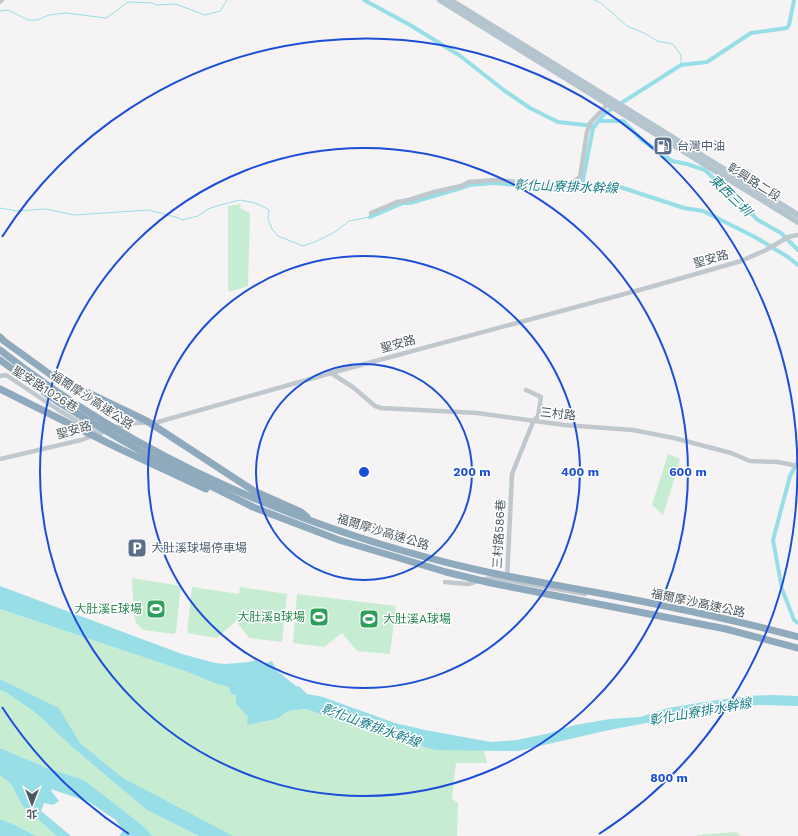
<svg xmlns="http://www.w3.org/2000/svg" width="798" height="836" font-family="'Work Sans','Noto Sans TC',sans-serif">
<rect width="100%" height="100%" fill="#f5f3f3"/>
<g fill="#c6edd1">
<path d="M241 204 240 208 250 213 248 286 229 292 228 287V206Z"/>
<path d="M668 454 680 459 678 467 663 515 652 505Z"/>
<path d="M132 578 181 586 176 632 174 634 144 630 136 623 134 616Z"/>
<path d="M192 587 239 594 240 587 287 594 282 642 249 638 236 621 217 638 187 633Z"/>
<path d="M297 594 396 606 390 654 357 651 342 633 324 647 293 643Z"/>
<path d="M0 609 185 671 217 684 229 687 236 695V704L248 717V725L277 719 288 711 306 709 358 727 435 750H484L487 763H456L452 799 458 803 457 836H230L123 778 80 743 59 708 0 679Z"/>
<path d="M0 690 7 693 36 713 71 746 147 810 199 836H153L142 825 84 780 47 768 0 748Z"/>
<path d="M0 775 11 784 22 805 57 836H36L15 825 0 819Z"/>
<path d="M736 832 741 836H696L698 835Z"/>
</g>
<g fill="#97dee7">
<path d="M0 586 182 654 215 663 226 664 249 662 256 660C262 665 265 664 272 661L277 671 296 686 300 687 307 694 323 697 395 723 425 730 491 742 517 740 550 733 575 725 610 719 640 717 668 708 711 701 748 696 771 695 798 696V706L760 705 732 707 609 730 518 751 435 750 358 727 306 709 288 711 277 719 247 725 248 717 236 704V695L231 694 229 687 217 684 185 671 0 609Z"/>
<path d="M0 679 59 708 80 743 123 778 233 836H199L147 810 71 746 36 713 7 693 0 690Z"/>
<path d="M0 748 47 768 84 780 142 825 153 836H119L123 831 116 820 89 802 51 789 52 792 59 801 53 805 44 803 41 811 71 836H57L22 805 11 784 0 775Z"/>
<path d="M0 819 15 825 36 836H0Z"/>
</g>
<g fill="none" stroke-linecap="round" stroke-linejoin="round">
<g stroke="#97dee7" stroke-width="1">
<path d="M594 0 601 3 627 26 646 34 657 41 673 44 681 55V65"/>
<path d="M0 11 8 10 28 20H37L49 15 66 13 106 18 112 14 128 2 152 3 157 5 176 4 205 15 220 11 227 0"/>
<path d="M0 208 16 211 46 209 74 215 149 210 179 218 182 220 198 216 208 209 220 205 240 200 255 203 268 209 269 211 268 219 272 229 278 236 303 246 317 241 335 232 349 221 370 217"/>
</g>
<g stroke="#97dee7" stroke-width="4">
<path d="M364 0 410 25 459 55 505 91 530 108 558 122 595 126"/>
<path d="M599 121H623L642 140 672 161 687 164 705 170 758 220 781 233 798 250"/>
<path d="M582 185 593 128 604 114 681 65 707 62 751 33 787 28 789 25 794 0"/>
<path d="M370 217 403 203H410L458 189 469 185 494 183 547 188 588 184 620 187 684 208 703 211 755 237 788 257 798 265"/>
<path d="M798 461 790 476 773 540 782 589 794 620 798 623"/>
</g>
<g stroke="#c0c8ce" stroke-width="4.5">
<path d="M0 2 2 0"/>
<path d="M371 213 397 202 409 200 434 192 461 186 469 182 496 180 550 185 571 183 580 177 587 132 590 123 608 104"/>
<path d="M331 373 354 388 375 406 381 408 477 413 564 425 633 430 674 438 731 453 750 461 778 462 798 466"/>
<path d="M0 376 6 375 60 411 100 434"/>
<path d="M113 428 135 423 158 422 331 373 654 286 741 261 766 250 788 237 798 235"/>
<path d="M0 459 81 440 106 431"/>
<path d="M507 580 512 474 533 422 538 416 541 397 526 390"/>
<path d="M445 582 468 584 485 579 495 578 585 594"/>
</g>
<g stroke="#b5c5cf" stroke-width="6">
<path d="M440 0 798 222"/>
<path d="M450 0 798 215"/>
</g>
<g stroke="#8faabd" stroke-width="7">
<path d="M0 337 4 341 51 375 147 421 254 491 301 512 307 517"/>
<path d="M0 350C139 459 306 531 478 570 514 578 551 584 588 591 658 604 729 618 798 637"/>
<path d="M0 360 58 402 118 438 148 455 253 507 339 540 446 572 491 583 726 629 798 648"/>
<path d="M0 389 118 448 206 489"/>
</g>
</g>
<g fill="none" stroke="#1d4ed8" stroke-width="2">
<circle cx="364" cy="472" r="108"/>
<circle cx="364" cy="472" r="216"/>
<circle cx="364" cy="472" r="324"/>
<path d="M129 834A432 432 0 0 1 2 707M2 237A432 432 0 1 1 599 834"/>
</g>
<defs>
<symbol id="fuel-square" viewBox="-11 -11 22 22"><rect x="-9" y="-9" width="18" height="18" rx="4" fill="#5c6f8a" stroke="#fff"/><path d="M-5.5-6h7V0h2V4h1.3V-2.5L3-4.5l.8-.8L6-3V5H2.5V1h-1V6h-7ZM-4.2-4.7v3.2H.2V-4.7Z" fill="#fff"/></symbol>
<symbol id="parking-square" viewBox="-11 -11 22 22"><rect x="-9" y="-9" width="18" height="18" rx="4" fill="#5c6f8a" stroke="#fff"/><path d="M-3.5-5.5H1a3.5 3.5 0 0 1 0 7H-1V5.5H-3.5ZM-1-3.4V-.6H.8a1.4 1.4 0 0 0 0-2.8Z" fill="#fff"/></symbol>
<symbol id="stadium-square" viewBox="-11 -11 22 22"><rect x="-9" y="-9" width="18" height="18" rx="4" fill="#2e9e5b" stroke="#fff"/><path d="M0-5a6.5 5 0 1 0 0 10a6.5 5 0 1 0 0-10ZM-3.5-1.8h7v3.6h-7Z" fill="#fff"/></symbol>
</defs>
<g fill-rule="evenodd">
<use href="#fuel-square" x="652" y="135" width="22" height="22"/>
<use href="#parking-square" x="126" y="537" width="22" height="22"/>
<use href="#stadium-square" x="145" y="598" width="22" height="22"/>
<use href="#stadium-square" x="308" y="606" width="22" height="22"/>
<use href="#stadium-square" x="358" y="608" width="22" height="22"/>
</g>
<g text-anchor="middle" stroke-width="3" stroke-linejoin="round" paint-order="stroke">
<g font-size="12" fill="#4e5e75" stroke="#fff" text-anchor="start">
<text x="677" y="150">台灣中油</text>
<text x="151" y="552">大肚溪球場停車場</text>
</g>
<g font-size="12" fill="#4c585f" stroke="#fff">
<text transform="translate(754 182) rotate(32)" y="4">彰興路二段</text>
<text transform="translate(711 259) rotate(-16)" y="4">聖安路</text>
<text transform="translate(398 344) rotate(-15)" y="4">聖安路</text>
<text transform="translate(45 389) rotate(32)" y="4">聖安路1026巷</text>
<text transform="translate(92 400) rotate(33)" y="4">福爾摩沙高速公路</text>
<text transform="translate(558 414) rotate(6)" y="4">三村路</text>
<text transform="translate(74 430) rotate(-16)" y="4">聖安路</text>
<text transform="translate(383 532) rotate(17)" y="4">福爾摩沙高速公路</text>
<text transform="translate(499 534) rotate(-87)" y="4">三村路586巷</text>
<text transform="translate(698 603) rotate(12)" y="4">福爾摩沙高速公路</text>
</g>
<g font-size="12" fill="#27864d" stroke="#fff" text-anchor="end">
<text x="142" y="613">大肚溪E球場</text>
<text x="305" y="621">大肚溪B球場</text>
<text x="383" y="623" text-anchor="start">大肚溪A球場</text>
</g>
<g font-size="13" font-style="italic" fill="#177c88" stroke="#fff">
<text transform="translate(566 186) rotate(2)" y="5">彰化山寮排水幹線</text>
<text transform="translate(731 195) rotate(44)" y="5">東西三圳</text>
<text transform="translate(700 711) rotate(-10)" y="5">彰化山寮排水幹線</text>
<text transform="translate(371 725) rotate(20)" y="5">彰化山寮排水幹線</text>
</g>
</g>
<circle cx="364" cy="472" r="6" fill="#1d4ed8" stroke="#fff" stroke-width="2"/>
<g font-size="12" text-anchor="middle" font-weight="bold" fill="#1d4ed8" stroke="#fff" stroke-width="3" stroke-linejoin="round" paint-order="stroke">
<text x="472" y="476">200 m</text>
<text x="580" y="476">400 m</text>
<text x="688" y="476">600 m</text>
<text x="669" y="782">800 m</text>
</g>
<g transform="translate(32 804) rotate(180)" stroke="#ffffff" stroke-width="3" paint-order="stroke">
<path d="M0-3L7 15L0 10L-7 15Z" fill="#4c585f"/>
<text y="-6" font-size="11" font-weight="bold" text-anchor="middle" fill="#4c585f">北</text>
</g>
</svg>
